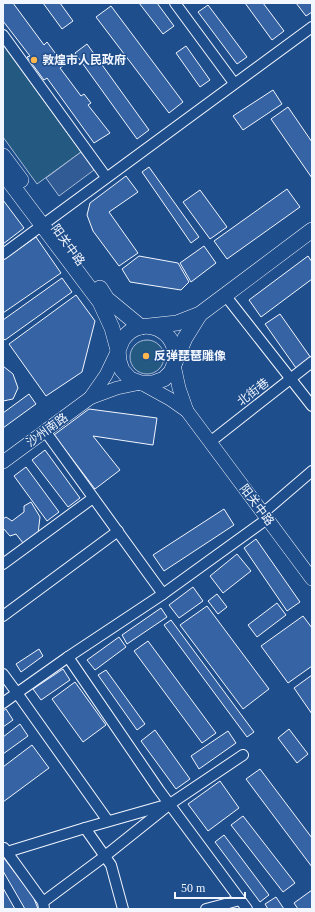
<svg xmlns="http://www.w3.org/2000/svg" width="315" height="912" font-family="'Times New Roman','Noto Sans SC',serif">
<rect width="100%" height="100%" fill="#1f4e8c"/>
<g fill="#245a82" stroke="#a8bbd7">
<path d="M3 45 81 152 37 184 3 137Z"/>
<circle cx="147" cy="357" r="17"/>
</g>
<path fill="#305b95" stroke="#a8bbd7" d="M81 152 94 170 59 196 46 178Z"/>
<g fill="#3563a3" stroke="#f2f6ff">
<path d="M3 3H13L44 45 47 42 64 65 60 68 81 96 84 94 91 103 88 105 110 133 94 143 47 78 44 80 27 57 30 56 3 21Z"/>
<path d="M43 3H60L73 21 62 29Z"/>
<path d="M139 3H157L174 26 163 34Z"/>
<path d="M245 3H263L284 31 272 40Z"/>
<path d="M296 3H312V12L306 16Z"/>
<path d="M208 5 247 57 237 64 198 12Z"/>
<path d="M111 6 183 102 169 113 96 17Z"/>
<path d="M87 44 149 130 137 139 75 53Z"/>
<path d="M186 46 210 80 200 87 176 53Z"/>
<path d="M273 90 282 104 243 130 233 116Z"/>
<path d="M288 107 312 142V178L271 119Z"/>
<path d="M149 167 199 237 191 243 142 172Z"/>
<path d="M126 176 138 192 109 212 138 253 119 266 93 231 87 215 90 203Z"/>
<path d="M287 189 300 207 227 259 214 241Z"/>
<path d="M200 190 227 227 210 239 183 202Z"/>
<path d="M3 200 24 228 3 244Z"/>
<path d="M36 237 61 273 3 313V260Z"/>
<path d="M204 246 216 263 191 282 180 263Z"/>
<path d="M139 256 178 263 189 282 181 290 130 282 122 269Z"/>
<path d="M308 256 312 262V279L261 317 249 300Z"/>
<path d="M62 278 72 292 5 340 3 338V320Z"/>
<path d="M76 295 95 321 82 372 46 396 9 344Z"/>
<path d="M280 314 311 358 296 368 265 324Z"/>
<path d="M3 366 13 374 18 388 13 399 3 401Z"/>
<path d="M29 394 36 404 3 428V413Z"/>
<path d="M89 409 157 418 153 445 93 436 120 470 95 489 54 435Z"/>
<path d="M45 450 80 498 68 507 32 460Z"/>
<path d="M26 467 59 512 47 521 14 476Z"/>
<path d="M31 502 40 517 38 534 23 543 16 534 10 536 3 528V519L6 517 12 521 24 512V506Z"/>
<path d="M224 509 234 525 164 571 153 555Z"/>
<path d="M256 539 300 602 287 611 244 548Z"/>
<path d="M237 554 251 571 223 593 210 576Z"/>
<path d="M193 587 203 601 179 618 169 605Z"/>
<path d="M217 594 227 607 218 614 208 601Z"/>
<path d="M277 603 286 615 257 637 248 625Z"/>
<path d="M207 606 269 689 243 709 180 625Z"/>
<path d="M161 608 167 617 127 644 122 635Z"/>
<path d="M303 616 312 628V666L288 683 261 646Z"/>
<path d="M171 620 254 732 247 737 164 625Z"/>
<path d="M119 637 126 647 95 670 87 660Z"/>
<path d="M148 641 216 733 202 743 134 651Z"/>
<path d="M39 649 43 656 21 672 16 664Z"/>
<path d="M63 669 70 680 41 700 33 689Z"/>
<path d="M106 670 145 724 137 730 98 675Z"/>
<path d="M312 675V714L294 688Z"/>
<path d="M75 682 106 725 83 742 52 699Z"/>
<path d="M6 709 13 720 3 727V711Z"/>
<path d="M20 724 28 736 3 754V737Z"/>
<path d="M289 729 308 754 297 763 278 738Z"/>
<path d="M155 730 190 779 176 789 141 741Z"/>
<path d="M228 731 236 743 199 769 191 756Z"/>
<path d="M32 745 49 768 3 802V767Z"/>
<path d="M260 769 312 838V867L246 779Z"/>
<path d="M220 781 239 808 208 831 188 804Z"/>
<path d="M243 816 295 883 283 892 231 825Z"/>
<path d="M224 835 269 895 260 902 215 842Z"/>
<path d="M3 857 33 896 38 909H25L3 871Z"/>
<path d="M3 888 15 909H3Z"/>
<path d="M312 890V909H298L294 903Z"/>
<path d="M276 897 284 909H268L265 904Z"/>
</g>
<g fill="none" stroke-linecap="round" stroke-linejoin="round">
<defs>
<g id="minor">
<path d="M175 3 234 83"/>
<path d="M3 35 106 177"/>
<path d="M3 254 312 27"/>
<path d="M225 295 312 406"/>
<path d="M45 431 163 594"/>
<path d="M210 442 312 362"/>
<path d="M263 513 312 471"/>
<path d="M3 564 93 498"/>
<path d="M3 616 118 531"/>
<path d="M68 657 159 790 247 909"/>
<path d="M3 674 17 693 3 703"/>
<path d="M108 821 17 693 68 657 163 594 267 519"/>
<path d="M85 828 111 865 123 909"/>
<path d="M4 848 43 902 44 909"/>
<path d="M7 852 85 828 166 805"/>
<path d="M43 902 105 856 170 804 243 755"/>
<path d="M206 909 240 900"/>
</g>
<g id="major">
<path d="M174 365 179 388 187 411"/>
<path d="M90 398 106 375 118 350"/>
<path d="M3 462 90 398 117 388 141 383 170 399 187 411 312 579"/>
</g>
<g id="highway">
<path d="M3 156 21 180"/>
<path d="M3 173 100 302 112 328 118 350 119 361 122 370 130 379 141 383H153L164 379 171 372 185 338 200 314"/>
<path d="M100 288 107 299 141 327"/>
<path d="M149 326 177 323 200 314 312 230"/>
<path d="M118 350C120 347 121 342 123 339 141 313 180 330 175 362"/>
</g>
</defs>
<use href="#minor" stroke="#f2f6ff" stroke-width="12"/>
<use href="#major" stroke="#f2f6ff" stroke-width="14"/>
<use href="#highway" stroke="#f2f6ff" stroke-width="16"/>
<use href="#minor" stroke="#1f4e8c" stroke-width="10"/>
<use href="#major" stroke="#1f4e8c" stroke-width="13"/>
<use href="#highway" stroke="#1f4e8c" stroke-width="15"/>
</g>
<g fill="#ffb74d" stroke="#1f4e8c" stroke-width="1.5">
<circle cx="34" cy="60" r="4"/>
<circle cx="146" cy="356" r="4"/>
</g>
<g text-anchor="middle" stroke-width="3" stroke-linejoin="round" paint-order="stroke">
<g font-size="12" font-weight="bold" fill="#f2f6ff" stroke="#1f4e8c" text-anchor="start">
<text x="42" y="64">敦煌市人民政府</text>
<text x="154" y="360">反弹琵琶雕像</text>
</g>
<g font-size="12" fill="#f2f6ff" stroke="#1f4e8c">
<text transform="translate(68 245) rotate(54)" y="4">阳关中路</text>
<text transform="translate(253 392) rotate(-38)" y="4">北街巷</text>
<text transform="translate(47 430) rotate(-36)" y="4">沙州南路</text>
<text transform="translate(257 505) rotate(53)" y="4">阳关中路</text>
</g>
</g>
<rect width="315" height="912" fill="none" stroke="#f2f6ff" stroke-width="8"/>
<path d="M175 892v6h70v-6" fill="none" stroke="#f2f6ff" stroke-width="2"/>
<text x="181" y="892" font-size="12" fill="#f2f6ff" stroke="#1f4e8c" stroke-width="3" paint-order="stroke">50 m</text>
</svg>
